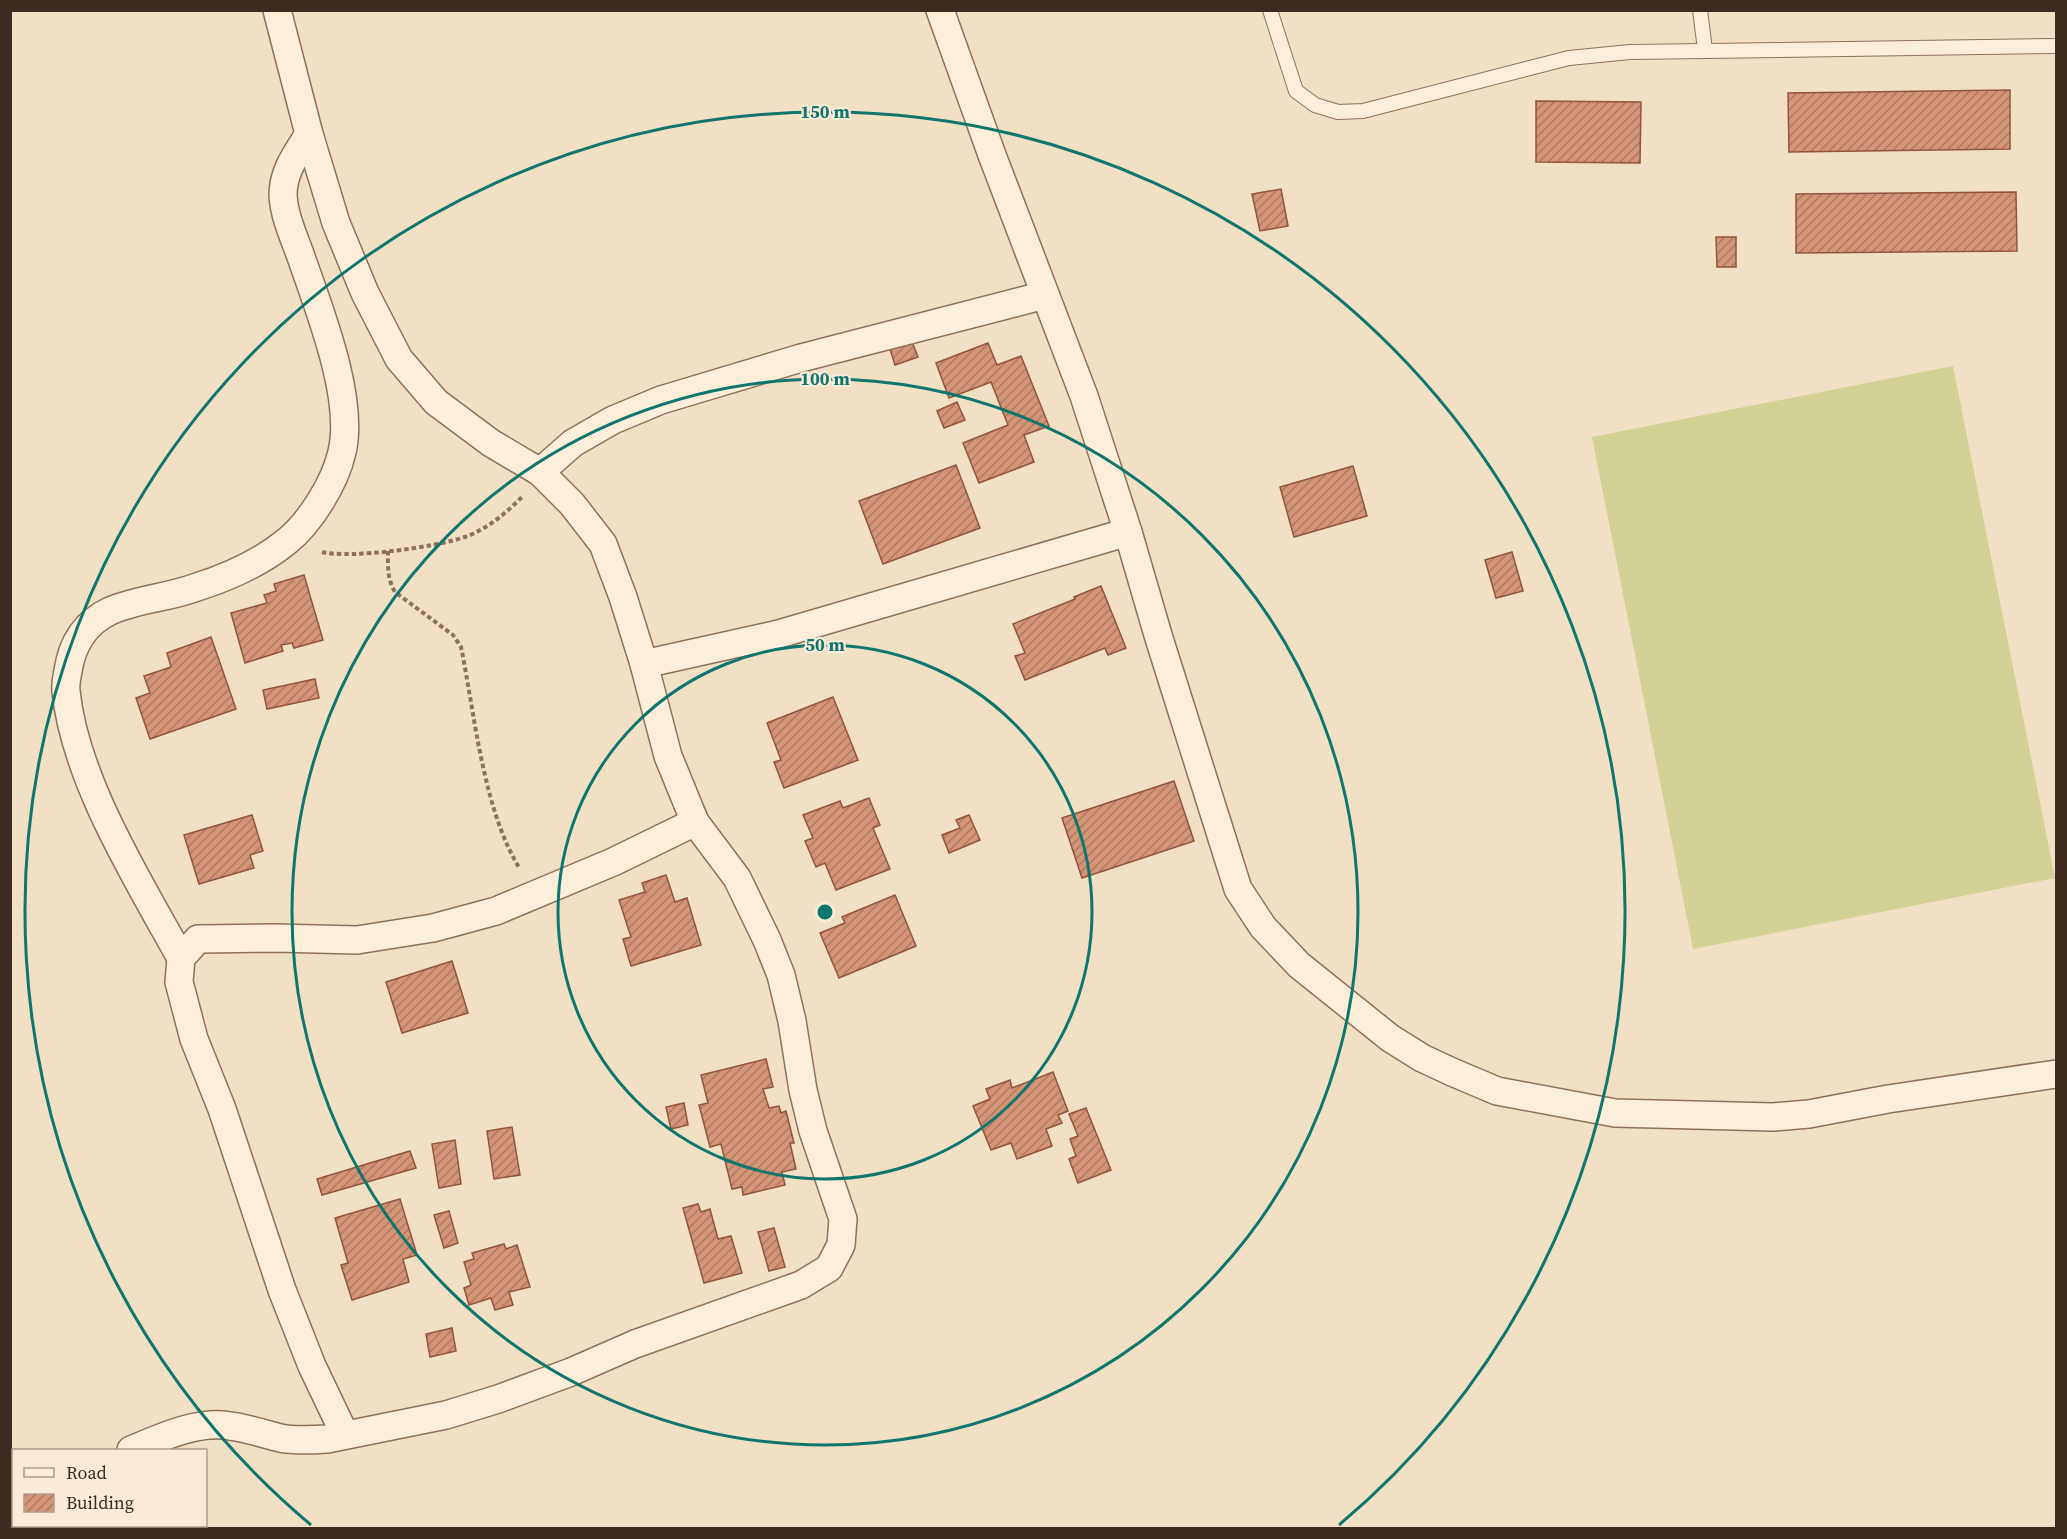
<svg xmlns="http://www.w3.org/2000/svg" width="2067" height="1539" font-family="'Source Serif 4',serif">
<defs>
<pattern id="building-hatch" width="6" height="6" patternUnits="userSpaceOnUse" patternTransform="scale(1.5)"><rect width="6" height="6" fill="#d49477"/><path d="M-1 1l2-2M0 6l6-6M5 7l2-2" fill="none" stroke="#ad7961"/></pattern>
</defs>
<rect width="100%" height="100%" fill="#f2e0c5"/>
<path fill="#d2d297" d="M1953 366 2055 878 1693 949 1592 437Z"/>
<g fill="url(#building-hatch)" stroke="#91543c" stroke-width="1.5">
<path d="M2010 90V149L1789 152 1788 93Z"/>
<path d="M1536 101 1641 102 1640 163 1536 162Z"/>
<path d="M1281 189 1288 226 1260 231 1252 194Z"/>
<path d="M2016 192 2017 251 1796 253V194Z"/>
<path d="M1716 237H1736V267H1717Z"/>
<path d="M911 339 918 357 895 365 889 346Z"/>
<path d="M988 343 997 365 1021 356 1049 426 1024 435 1034 462 979 483 963 443 1008 425 991 382 949 398 936 363Z"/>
<path d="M957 402 965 420 944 428 937 411Z"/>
<path d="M956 465 980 528 883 564 859 501Z"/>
<path d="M1353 466 1367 516 1294 537 1280 487Z"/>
<path d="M1512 552 1523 591 1496 598 1485 560Z"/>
<path d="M304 575 323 640 294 648 292 643 281 645 283 651 245 663 231 613 267 603 264 595 276 591 274 584Z"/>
<path d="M1101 586 1126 648 1108 655 1105 648 1025 680 1015 656 1025 653 1013 624 1075 599 1074 597Z"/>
<path d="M211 637 236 709 150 739 136 698 150 693 144 676 171 667 167 653Z"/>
<path d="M315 679 319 698 267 709 263 690Z"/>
<path d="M833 697 858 760 784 788 774 762 781 760 767 723Z"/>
<path d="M1174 781 1194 841 1082 878 1062 818Z"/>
<path d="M869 798 880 825 873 828 890 869 836 890 825 863 816 867 805 841 813 838 803 815 840 801 843 808Z"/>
<path d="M252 815 263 851 250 855 254 868 199 884 184 835Z"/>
<path d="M969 815 980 840 949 853 942 835 960 828 956 820Z"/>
<path d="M666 875 675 902 687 898 701 945 631 966 623 939 631 937 619 900 645 892 642 883Z"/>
<path d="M895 895 916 946 839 978 820 933 845 923 842 917Z"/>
<path d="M452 961 468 1013 402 1033 386 982Z"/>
<path d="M766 1059 773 1087 763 1089 769 1108 779 1106 781 1113 786 1111 794 1143H790L796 1169 782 1172 785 1185 743 1195 742 1187 732 1189 721 1144 710 1147 699 1105 708 1103 701 1075Z"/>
<path d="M1053 1072 1068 1111 1058 1115 1062 1123 1046 1129 1052 1146 1017 1159 1011 1143 991 1150 973 1106 990 1099 986 1089 1010 1080 1012 1088Z"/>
<path d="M684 1103 688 1125 671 1129 666 1107Z"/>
<path d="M1086 1108 1111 1170 1078 1183 1069 1159 1076 1156 1070 1139 1078 1136 1069 1114Z"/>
<path d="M512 1127 520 1175 494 1179 487 1131Z"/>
<path d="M455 1140 461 1184 439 1188 432 1144Z"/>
<path d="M410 1151 416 1168 322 1195 317 1179Z"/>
<path d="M400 1199 417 1255 403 1259 409 1282 352 1300 341 1265 348 1263 335 1218Z"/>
<path d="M698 1204 701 1212 710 1209 718 1239 731 1236 742 1273 704 1283 683 1208Z"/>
<path d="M449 1211 458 1243 444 1248 434 1215Z"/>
<path d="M774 1228 785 1267 769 1271 758 1232Z"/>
<path d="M504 1244 506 1249 517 1245 530 1287 509 1292 513 1305 495 1310 491 1298 469 1305 464 1288 471 1285 464 1262 474 1259 472 1253Z"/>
<path d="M452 1328 456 1351 430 1357 426 1334Z"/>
</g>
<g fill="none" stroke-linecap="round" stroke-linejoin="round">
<defs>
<g id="service">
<path d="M1270 10 1296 91 1315 105 1338 112 1363 111 1569 58 1630 52 2056 46"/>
<path d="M1700 10 1705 50"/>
</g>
<g id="minor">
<path d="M940 10 992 155 1084 396 1128 532 1158 635 1238 889 1263 927 1299 965 1390 1038 1422 1058 1452 1072 1497 1091 1615 1113 1773 1117 1809 1114 1888 1099 2056 1074"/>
<path d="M540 472 573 443 613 420 661 400 801 358 1045 295"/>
<path d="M644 664 779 634 1128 532"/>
<path d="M181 958C138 880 75 780 66 691 65 684 67 677 68 671 72 644 85 623 110 611 137 599 167 598 194 588 226 578 260 563 286 542 310 523 335 483 342 452 355 397 318 307 300 254 293 235 284 215 283 195 283 171 297 153 309 134"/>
<path d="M345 1435 312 1366 282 1290 222 1109 194 1039 179 982 181 958 198 939 276 938 357 940 433 928 496 911 613 862 695 822"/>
<path d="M131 1450C160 1438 198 1420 230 1426 247 1428 264 1434 280 1438 295 1441 312 1440 327 1439L446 1415 498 1399 571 1372 635 1344 801 1285 829 1268 841 1245 843 1219 813 1131 803 1090 792 1021 781 975 767 940 737 878 695 822 668 756 644 664 623 597 603 544 572 504 540 472 491 443 436 402 399 359 365 293 336 223 309 134 277 10"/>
<path d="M10 1501 14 1500"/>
</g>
</defs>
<use href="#service" stroke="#8f7059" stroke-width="16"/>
<use href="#minor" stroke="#8f7059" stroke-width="30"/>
<g stroke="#8f7059" stroke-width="4" stroke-dasharray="4.5 3" stroke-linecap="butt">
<path d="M388 551C388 566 387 579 395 592L453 635 461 647C475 715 483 810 520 869"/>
<path d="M322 552C351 559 436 547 465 537 487 529 505 514 522 497"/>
</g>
<use href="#service" stroke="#fceed9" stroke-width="14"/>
<use href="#minor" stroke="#fceed9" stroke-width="27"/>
</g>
<g fill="none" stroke="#0f766e" stroke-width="3">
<circle cx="825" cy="912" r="267"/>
<circle cx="825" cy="912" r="533"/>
<path d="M311 1525A800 800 0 1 1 1339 1525"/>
</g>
<circle cx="825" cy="912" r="9" fill="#0f766e" stroke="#f9ebd5" stroke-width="3"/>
<g font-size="18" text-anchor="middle" font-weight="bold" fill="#0f766e" stroke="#f9ebd5" stroke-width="4.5" stroke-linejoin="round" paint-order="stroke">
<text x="825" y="118">150 m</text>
<text x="825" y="385">100 m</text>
<text x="825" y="651">50 m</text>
</g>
<rect width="2067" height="1539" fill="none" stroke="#3e2a1e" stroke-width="24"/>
<rect x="12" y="1449" width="195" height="78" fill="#f9ebd5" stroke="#ae9e8c" stroke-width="1.5"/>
<rect x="24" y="1468" width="30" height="9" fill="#fceed9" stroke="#ae9e8c" stroke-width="1.5"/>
<text x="66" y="1479" font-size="18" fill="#3e2a1e">Road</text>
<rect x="24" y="1494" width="30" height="18" fill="url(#building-hatch)" stroke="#ae9e8c" stroke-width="1.5"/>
<text x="66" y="1509" font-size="18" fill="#3e2a1e">Building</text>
</svg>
